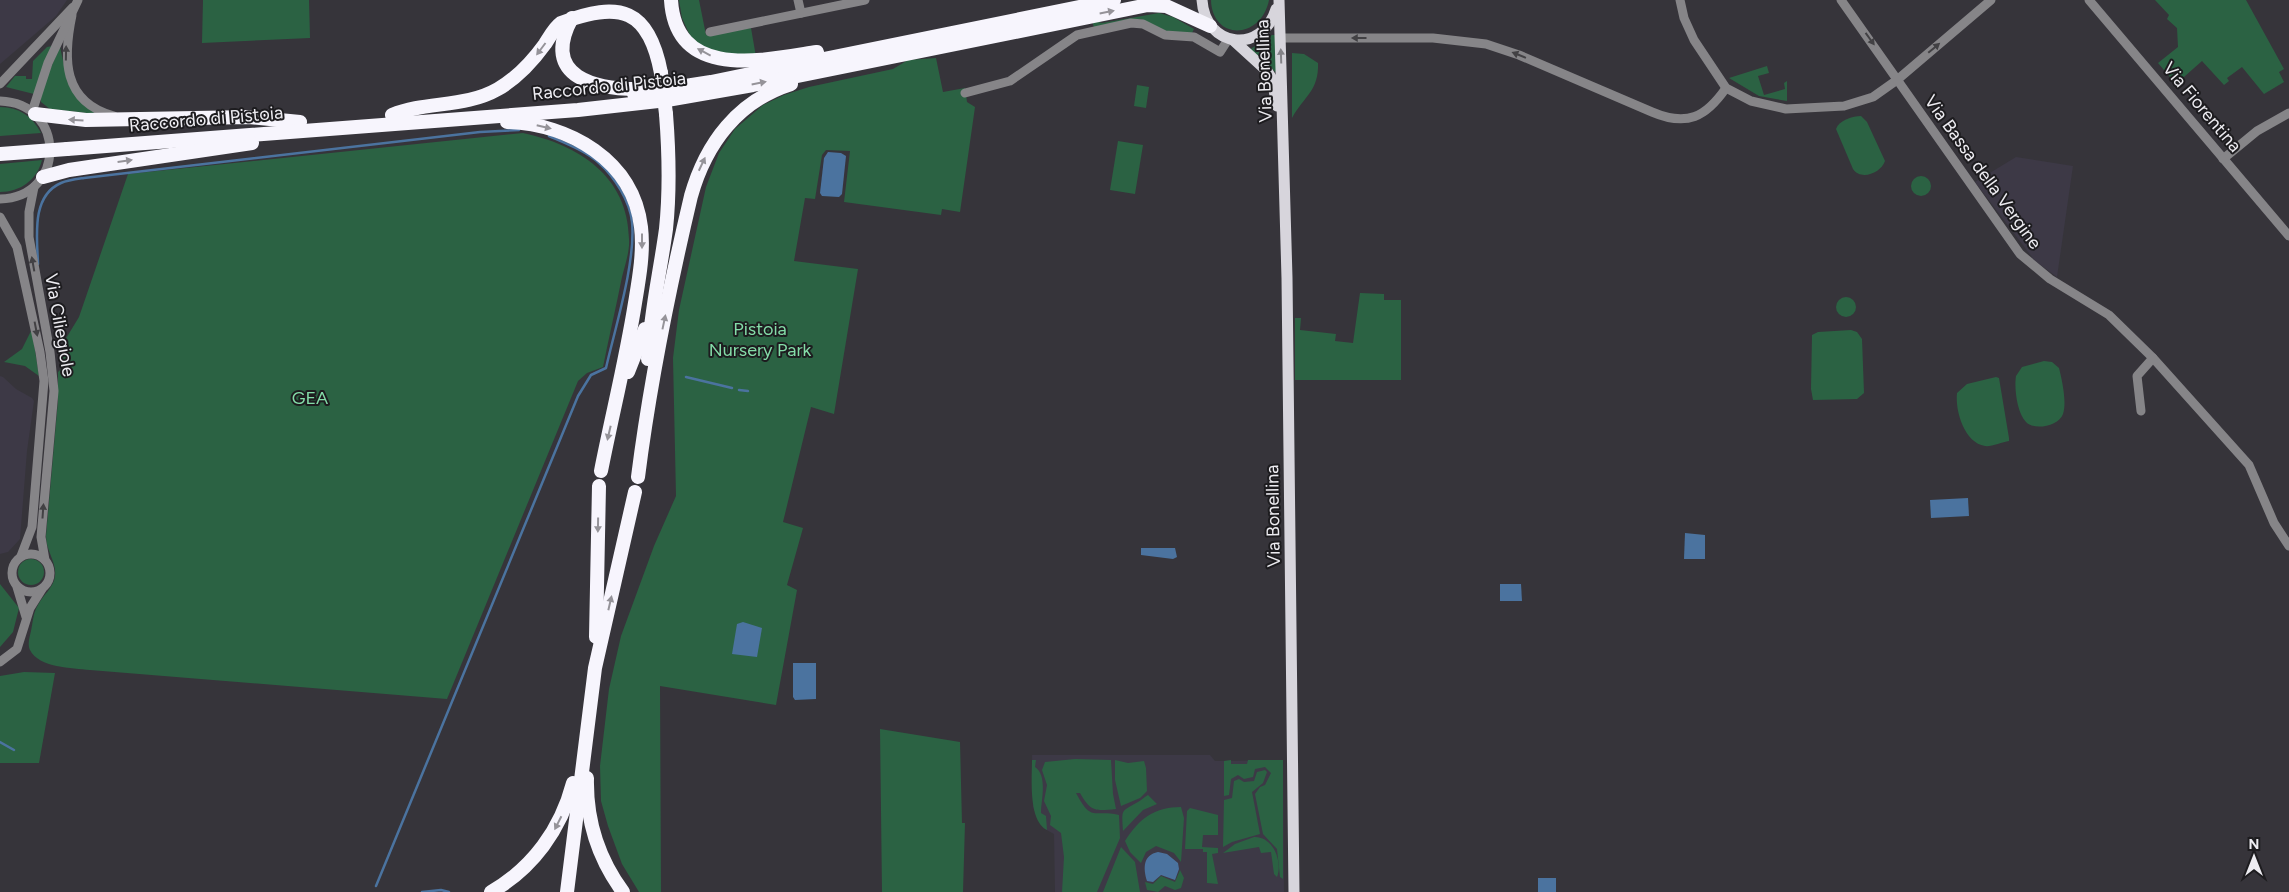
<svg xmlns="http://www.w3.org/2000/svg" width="2289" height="892" font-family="Figtree,sans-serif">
<rect width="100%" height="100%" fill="#36343a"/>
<g fill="#3d3946">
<path d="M0 0H67L56 16 0 64Z"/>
<path d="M2016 157 2073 166 2057 277 2035 261 1975 182Z"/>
<path d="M0 376 3 377 16 389 32 398 34 401 27 451 20 539 8 552 0 554Z"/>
<path d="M1032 755H1210L1215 761 1283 760 1284 892H1055L1054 834 1043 828 1033 807Z"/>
</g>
<g fill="#2b6243">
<path d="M203 0H309L310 38 202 43Z"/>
<path d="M679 0H699L706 35 751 28 756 57H724L692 40 682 18Z"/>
<path d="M1211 0H1269C1261 40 1212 41 1211 0Z"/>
<path d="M2155 0H2246L2284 69 2279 72 2284 82 2264 94 2242 67 2227 78 2229 81 2224 85 2202 61 2176 84 2158 63 2178 47 2177 28 2167 19 2169 15Z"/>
<path d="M1159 13 1173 17 1194 29 1192 33 1172 34 1140 19 1094 28 1092 20 1102 23Z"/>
<path d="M1272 35H1275L1278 71 1275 72 1265 60 1249 50Z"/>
<path d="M52 46 34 94 6 87 15 76H26V79H32L33 61 47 47Z"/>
<path d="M60 47 68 83 78 99 96 114 50 109 41 102V90Z"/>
<path d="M1292 53 1304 54 1318 63C1319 91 1304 96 1292 118Z"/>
<path d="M936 58 943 92 965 88 967 102 975 107 960 212 942 209 941 215 844 202 850 151 826 150 822 155 815 199 805 198 794 261 858 269 834 414 811 407 783 522 803 528 787 585 797 590 776 705 660 686 661 892H639L622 864 608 826 601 801 600 766 609 689 621 636 654 546 676 496 673 358 679 310 706 187 719 153 735 129 763 105 784 95 809 87 893 69 908 60Z"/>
<path d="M1767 66 1769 73 1758 76 1764 95 1785 89 1784 83 1787 81V101L1759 96 1729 78Z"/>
<path d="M1137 85 1149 87 1146 108 1134 106Z"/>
<path d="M0 107C19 107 32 116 41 133L0 136Z"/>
<path d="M1861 116 1867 122 1885 161C1881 173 1861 181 1853 169L1836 129C1839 120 1853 116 1861 116Z"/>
<path d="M523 133C579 145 628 176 629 239 630 251 625 265 622 277 616 307 609 337 603 367L587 373 578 381 447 699 90 670C72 668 39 668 30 650 27 644 30 636 31 631 33 622 33 613 38 605 43 595 54 587 55 576 57 563 46 551 46 536L58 401V372L61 369H70V363L61 362 65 340 79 317 128 174Z"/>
<path d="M1118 141 1143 145 1135 194 1110 190Z"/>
<path d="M42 160C37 180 20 192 0 192V164Z"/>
<circle cx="1921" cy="186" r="10"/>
<path d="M1360 293 1384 294V300H1401V380H1295V318H1301L1300 330 1336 334 1335 341 1353 343Z"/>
<circle cx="1846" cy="307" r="10"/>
<path d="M1851 330 1857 332 1862 339 1864 393 1857 399 1813 400 1811 389 1812 335 1818 332Z"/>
<path d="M31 331H32L39 376 25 366 4 362 22 349Z"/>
<path d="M2044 361 2052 362 2059 368C2062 380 2067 402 2063 414 2059 426 2034 431 2026 422 2017 413 2014 388 2016 376L2022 367Z"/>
<path d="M1996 377 1999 378 2009 438V441C2002 442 1991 447 1985 446 1965 443 1955 412 1957 393L1967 384Z"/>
<circle cx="31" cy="572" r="13"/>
<path d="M0 584 19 608 13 632 0 647Z"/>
<path d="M24 672 55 673 39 763H0V676Z"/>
<path d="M880 729 960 742 962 823H965L963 892H882Z"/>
<path d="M1075 759 1111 760 1113 794 1116 809C1095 811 1091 812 1080 793H1076C1092 823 1093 809 1119 815L1120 838 1097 892H1062L1064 857 1061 833 1050 825 1051 816 1044 801 1047 785 1042 770 1045 762Z"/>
<path d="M1032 760H1036L1035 767C1048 776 1041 800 1041 813L1046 816 1047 830C1028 821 1032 778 1032 760Z"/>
<path d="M1115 760 1128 763 1144 761 1146 768 1147 791 1140 798 1121 806 1115 780Z"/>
<path d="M1231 760V764H1247L1248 760H1283V879L1280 877 1277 849 1263 834 1255 794 1260 787 1265 785 1271 773 1265 767 1255 769 1253 777 1244 779 1238 775 1231 779 1229 795 1224 796V761Z"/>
<path d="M1265 770 1267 772 1263 783 1252 792 1260 834 1232 842 1223 847 1224 800 1232 798 1234 781 1239 779 1244 782 1254 781 1257 772Z"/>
<path d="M1148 795 1157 804 1143 810 1123 831C1122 809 1120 812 1138 802 1142 800 1144 797 1148 795Z"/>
<path d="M1181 807 1184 818 1181 862 1174 853 1156 846 1146 852 1141 863 1130 852 1125 841C1139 819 1154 807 1181 807Z"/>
<path d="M1190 808 1218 815V835H1203L1202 847 1218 848V853L1212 854 1218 884 1207 883V852H1203V849H1185L1187 811Z"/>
<path d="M1254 837C1273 836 1283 862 1277 877L1274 874 1271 852 1261 853 1259 847 1223 853 1235 844Z"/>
<path d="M1121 847 1135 862 1140 892H1103Z"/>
<path d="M1180 870 1184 878 1181 888 1175 890 1165 886 1158 892 1147 890 1145 882 1153 884 1161 876 1175 882Z"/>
</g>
<g fill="#4b739f">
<path d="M828 152 841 153 846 156 842 194 839 197 822 196 820 193 824 158Z"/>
<path d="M1968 498 1969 516 1931 518 1930 500Z"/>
<path d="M1685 533 1705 535V559H1684Z"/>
<path d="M1141 548H1175L1177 557 1173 559 1141 555Z"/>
<path d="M1500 584H1521L1522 601H1500Z"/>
<path d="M743 622 762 628 757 657 732 654 737 624Z"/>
<path d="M793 663H816V699L795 700 793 697Z"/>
<path d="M1158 852 1167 854 1178 863 1179 869 1175 880 1161 875 1153 882 1147 881C1143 868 1143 855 1158 852Z"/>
<rect x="1538" y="878" width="18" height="14"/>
</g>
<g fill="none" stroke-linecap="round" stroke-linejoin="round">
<g stroke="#4b739f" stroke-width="2.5">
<path d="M38 264C37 237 31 196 61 183 68 180 77 179 84 178L480 132 519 130"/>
<path d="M686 377 732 388"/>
<path d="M739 390 748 391"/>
<path d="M0 742 14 750"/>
<path d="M376 886 578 396 591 375 606 368C615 328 636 262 632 222 630 202 615 177 599 163 586 151 565 143 549 136"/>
<path d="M422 892 441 890 449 892"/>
</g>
<g stroke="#868588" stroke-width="9">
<path d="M798 0 801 13"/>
<path d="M1680 0 1684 18 1694 40 1726 88 1751 101 1786 109 1844 106 1873 97 1897 80 1991 0"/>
<path d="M1841 0 2020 254 2050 279 2109 315 2153 358 2249 465 2274 523 2289 546"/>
<path d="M2089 0 2289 236"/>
<path d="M72 15C63 58 62 102 114 116"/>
<path d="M710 32 865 0"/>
<path d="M1280 38H1433L1486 44 1519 55 1652 112C1687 127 1706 117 1726 88"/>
<path d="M0 84 73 7"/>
<path d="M965 93 1010 81 1077 35 1131 23 1143 24 1165 35 1194 37 1220 52 1229 38"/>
<path d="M0 101C67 103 66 198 0 199"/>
<path d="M32 112 48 63 78 0"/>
<path d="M2223 159 2257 131 2289 113"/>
<path d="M34 187 29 212V237L50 352 54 391 41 537 45 560"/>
<path d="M0 217 17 247 40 352 44 381 32 527 21 556"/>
<path d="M2141 411 2137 376 2153 358"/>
<circle cx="31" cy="573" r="19"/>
<path d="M17 587 26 617"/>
<path d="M0 662 17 649 30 608 42 589"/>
</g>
<g stroke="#d7d5dc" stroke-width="11">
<path d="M1202 0C1205 48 1262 55 1276 9"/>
<path d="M1279 0 1287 278 1294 892"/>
<path d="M1233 40 1267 71 1272 79 1277 106"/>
</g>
<g stroke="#f7f5fd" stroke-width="14">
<path d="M671 0C676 81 764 60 817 52"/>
<path d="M572 18C539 78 597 90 643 89"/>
<path d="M634 94 711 82 1114 0"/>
<path d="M35 114 86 120 249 117 300 122"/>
<path d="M392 115C426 101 465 108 498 89 517 78 532 62 545 44 549 38 554 28 561 23 620 0 649 9 661 73"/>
<path d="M507 122C569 124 633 160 641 227 644 252 639 279 635 303 626 360 612 415 601 471"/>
<path d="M67 149 578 110 667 100 753 85 1148 5 1166 6 1210 26"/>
<path d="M43 177 69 170 252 143"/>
<path d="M648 359C650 315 660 273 666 229 670 191 669 152 666 114"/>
<path d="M628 372 645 329"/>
<path d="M638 477C650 382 669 289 691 196 706 143 738 101 791 84"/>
<path d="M596 637 599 486"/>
<path d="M587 778C586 820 598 858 623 892"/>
<path d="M491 892C533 868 561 829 573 783"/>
<path d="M567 892 595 668 635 492"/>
</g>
<g stroke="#f7f5fd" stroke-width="14">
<path d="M661 73 666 114"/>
<path d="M0 154 67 149"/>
</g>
</g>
<defs><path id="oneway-solid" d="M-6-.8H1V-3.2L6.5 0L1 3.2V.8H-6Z" transform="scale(1.25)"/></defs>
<g fill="#959399">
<use href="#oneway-solid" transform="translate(1107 12) rotate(-11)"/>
<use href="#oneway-solid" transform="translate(541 49) rotate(127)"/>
<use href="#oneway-solid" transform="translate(704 52) rotate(-152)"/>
<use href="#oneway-solid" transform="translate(759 83) rotate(-11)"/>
<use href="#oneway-solid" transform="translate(76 120) rotate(-177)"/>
<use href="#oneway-solid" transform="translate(544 127) rotate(13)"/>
<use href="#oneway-solid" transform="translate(125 161) rotate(-8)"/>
<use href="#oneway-solid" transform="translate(702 164) rotate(-65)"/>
<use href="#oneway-solid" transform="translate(642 241) rotate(90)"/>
<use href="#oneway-solid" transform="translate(664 322) rotate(-78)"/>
<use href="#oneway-solid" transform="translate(609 433) rotate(103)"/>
<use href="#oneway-solid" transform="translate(598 525) rotate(91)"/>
<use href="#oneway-solid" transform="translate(610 603) rotate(-77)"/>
<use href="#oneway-solid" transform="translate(558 823) rotate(117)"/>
</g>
<g fill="#424144">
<use href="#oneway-solid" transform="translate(1359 38) rotate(-180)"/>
<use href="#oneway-solid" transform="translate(1870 39) rotate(54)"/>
<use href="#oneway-solid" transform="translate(1934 48) rotate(-40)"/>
<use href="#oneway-solid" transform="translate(66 53) rotate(-89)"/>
<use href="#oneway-solid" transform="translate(1519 55) rotate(-158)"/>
<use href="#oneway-solid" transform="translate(33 264) rotate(-100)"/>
<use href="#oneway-solid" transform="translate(36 329) rotate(79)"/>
<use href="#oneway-solid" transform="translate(43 511) rotate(-86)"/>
</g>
<use fill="#838287" href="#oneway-solid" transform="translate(1281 56) rotate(-92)"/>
<g text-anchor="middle" stroke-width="4" stroke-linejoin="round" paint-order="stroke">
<g font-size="18" fill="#edecf1" stroke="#1d1c1f">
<text transform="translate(1264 71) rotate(-92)" y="6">Via Bonellina</text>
<text transform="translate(609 86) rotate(-6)" y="6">Raccordo di Pistoia</text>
<text transform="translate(2202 107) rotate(50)" y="6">Via Fiorentina</text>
<text transform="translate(206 119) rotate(-5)" y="6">Raccordo di Pistoia</text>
<text transform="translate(1983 172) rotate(54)" y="6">Via Bassa della Vergine</text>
<text transform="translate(60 325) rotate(80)" y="6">Via Ciliegiole</text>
<text transform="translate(1273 516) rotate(-91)" y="6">Via Bonellina</text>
</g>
<g font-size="18" fill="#84dca8" stroke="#1d1c1f">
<text x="760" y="335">Pistoia<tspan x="760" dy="21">Nursery Park</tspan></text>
<text x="310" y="404">GEA</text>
</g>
</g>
<g transform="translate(2254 857)" stroke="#1d1c1f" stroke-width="4" paint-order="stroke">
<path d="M0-4L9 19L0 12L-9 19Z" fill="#edecf1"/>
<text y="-8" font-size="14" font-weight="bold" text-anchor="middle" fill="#edecf1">N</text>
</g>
</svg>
